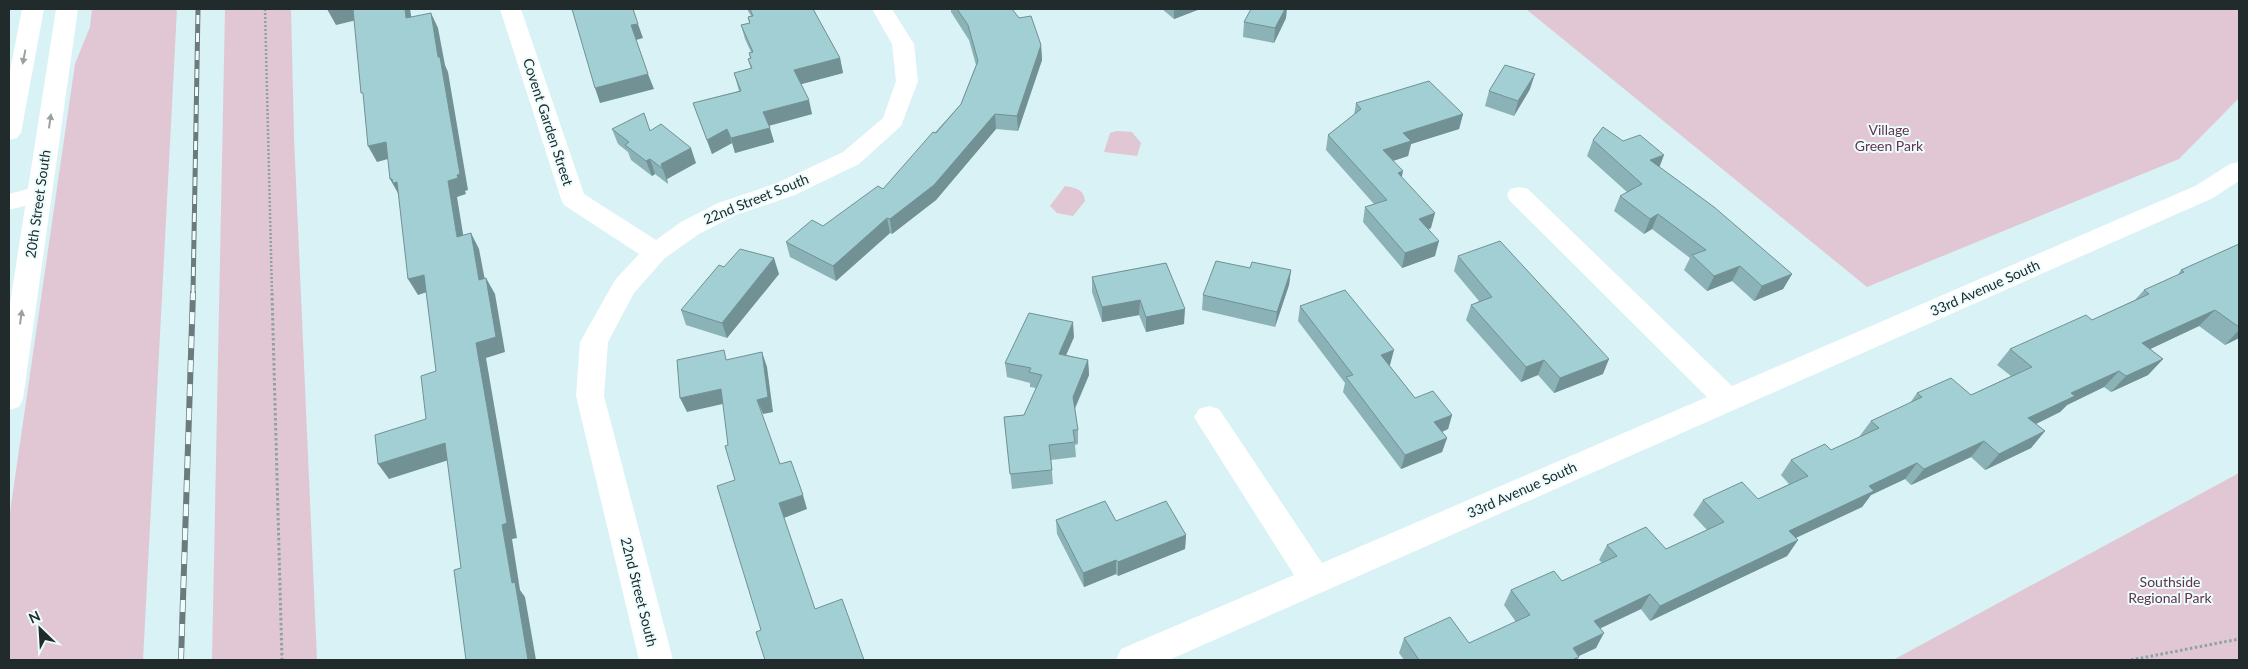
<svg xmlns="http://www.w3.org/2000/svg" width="2248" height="669" font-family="Lato,sans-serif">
<rect width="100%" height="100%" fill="#d8f2f5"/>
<g fill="#e1c7d3">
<path d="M92 9H177L143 660H9V519L75 64 90 27Z"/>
<path d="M225 9H291L294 137 317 660H212Z"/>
<path d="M1526 9H2239V98L2179 159 1867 287Z"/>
<path d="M1117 131 1132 132 1141 143 1137 156 1104 152 1110 133Z"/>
<path d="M1065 186C1075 188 1084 189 1085 201L1073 216 1057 213 1050 206Z"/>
<path d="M2239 473V660H1893Z"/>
</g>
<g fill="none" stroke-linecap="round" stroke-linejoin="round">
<path stroke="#8ea2a4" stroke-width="2.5" stroke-dasharray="2 2" stroke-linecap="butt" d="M265 9 272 294"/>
<g stroke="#8ea2a4" stroke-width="3" stroke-dasharray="2.5 2.5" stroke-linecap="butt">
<path d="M272 293 282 660"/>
<path d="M2131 660 2239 639"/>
</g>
<g fill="#fff" fill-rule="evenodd">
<path d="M500 9H521L584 194 656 240 681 222 718 203 777 183 843 152 883 118 896 81 892 44 872 9H892L914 44 918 81 901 126 859 164 795 195 736 215 699 234 665 258 634 293 608 342 604 396 673 660H639L576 396 580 342 615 280 639 254 564 205 561 199Z"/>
<path d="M2239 162V181L2213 198 1169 660H1116L1121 649 1294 575 1199 425 1194 417 1199 409 1209 406 1219 409 1322 563 1707 397 1510 201 1507 195 1510 189 1519 187 1528 189 1732 386 2195 186 2230 164Z"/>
<path d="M39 186 48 188 51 194 48 200 9 210V194Z"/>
</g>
<g fill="#fff" fill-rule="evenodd">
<path d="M22 9H44L21 133 17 138 9 140V76Z"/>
<path d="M56 9H78L23 399 19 407 9 410V310Z"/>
</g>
<defs>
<path id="rail-far1" d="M193 294 198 9"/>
<path id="rail" d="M181 660 193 293"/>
</defs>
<use href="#rail-far1" stroke="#6b7b7d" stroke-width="5"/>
<use href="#rail" stroke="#6b7b7d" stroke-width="6"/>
<use href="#rail-far1" stroke="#edfdfe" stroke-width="3" stroke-dasharray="9" stroke-linecap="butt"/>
<use href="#rail" stroke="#edfdfe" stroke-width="4.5" stroke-dasharray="12" stroke-linecap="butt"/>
</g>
<g fill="#8bb2b6">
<path d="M747 9H813L840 58 843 73 801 84 812 114 769 126 774 142 735 153 732 143 712 154 693 103 739 91 734 73 751 69 748 59 750 58 749 53 751 52 745 39 741 25 749 23 748 17 751 16Z"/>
<path d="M951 9H1012L1041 45 1042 60 1018 131 996 129 936 200 892 234 890 233 836 281 790 257 786 242 823 226 883 189 961 104 976 65 969 40 951 12Z"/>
<path d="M1162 9H1200L1174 19Z"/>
<path d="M1286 18 1274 43 1243 37 1244 22Z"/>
<path d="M1530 89 1514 116 1485 106 1489 91Z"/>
<path d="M1356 103 1463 114 1459 129 1411 144 1408 156 1393 161 1402 177 1431 228 1428 230 1435 256 1402 268 1363 222 1365 207 1374 204 1326 150 1328 135 1354 115Z"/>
<path d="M612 129 650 131 696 163 667 179 668 184 655 174 652 176 631 160 628 152 618 144Z"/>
<path d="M1593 140 1659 167 1792 274 1783 289 1754 301 1732 281 1707 291 1684 270 1690 258 1652 229 1644 234 1614 211 1620 196 1627 192 1587 156Z"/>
<path d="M2239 244V338L2225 345 2199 326 2150 349 2163 359 2148 375 2111 392 2104 387 2067 405 2060 412 2036 424 2045 431 2031 448 1985 470 1971 457 1911 485 1905 479 1871 495 1862 507 1796 538 1798 540 1787 556 1650 621 1641 609 1601 628 1596 648 1579 656V657L1577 660H1404L1399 653 1404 638 1469 643 1516 622 1504 605 1511 590 1562 581 1602 563 1599 560 1607 545 1666 549 1707 530 1693 515 1703 500 1758 499 1789 484 1781 475 1791 460 1831 450 1859 437 1871 421 1910 403 1917 393 1971 395 2011 376 1997 365 2010 349 2092 320 2135 300 2144 290 2177 276 2181 270Z"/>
<path d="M1458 256 1603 374 1554 393 1538 375 1521 382 1466 320 1471 305 1479 301 1454 271Z"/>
<path d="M1166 263 1184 324 1146 332 1139 315 1102 322 1092 292V277Z"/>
<path d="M724 267 779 274 727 338 686 325 681 310Z"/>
<path d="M1250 268 1291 270 1289 285 1275 327 1202 310 1203 295Z"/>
<path d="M1300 306 1390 365H1389L1415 398 1452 415 1448 429 1442 432 1447 438 1442 452 1401 469 1343 392 1345 383 1298 321Z"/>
<path d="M1074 337 1066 355 1088 360 1089 375 1075 409 1078 430V444L1075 445 1076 457 1051 460 1053 484 1012 489 1004 417 1024 415 1036 388 1030 387V383L1007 377 1005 363Z"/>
<path d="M1056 520 1116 521 1186 535 1185 549 1118 576 1116 574 1084 587 1057 534Z"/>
</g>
<g fill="#719194">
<path d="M327 9H355L361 19 336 25Z"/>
<path d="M405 9H410L414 34 406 18Z"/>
<path d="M1174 9H1200L1174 19Z"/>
<path d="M1285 9H1287L1286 18 1274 43 1275 28Z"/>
<path d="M431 13 438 28 445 65 448 72 468 190 465 191 466 194 457 197 466 252 457 237 448 181 457 175Z"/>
<path d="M638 24 643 38 636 40 631 25Z"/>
<path d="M1041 45 1042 60 1018 131 1017 116Z"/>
<path d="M840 58 843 73 798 85 794 70Z"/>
<path d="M648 74 654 89 600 103 595 88Z"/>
<path d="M1535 74 1530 89 1514 116 1518 101Z"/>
<path d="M809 100 812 114 767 126 763 112Z"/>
<path d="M995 114 996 129 936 200 892 234 890 219Z"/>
<path d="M1463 114 1459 129 1411 144 1408 156 1380 165 1383 150 1403 133Z"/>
<path d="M770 128 774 142 735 153 731 138Z"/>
<path d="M727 129 732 143 712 154 707 140Z"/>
<path d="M386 142 395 157 377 162 368 146Z"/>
<path d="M691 148 696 163 667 179 668 184 661 164Z"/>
<path d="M1664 155 1658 171 1650 160Z"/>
<path d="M650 159 655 174 652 176 646 161Z"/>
<path d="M1403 171 1400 186 1398 173Z"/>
<path d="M390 179H392L397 182 399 195Z"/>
<path d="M1435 213 1431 228 1415 234 1419 219Z"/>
<path d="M1658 214 1652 229 1644 234 1650 219Z"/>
<path d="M887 218 890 233 836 281 833 266Z"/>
<path d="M471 233 479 249 488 296 479 280Z"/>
<path d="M1439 241 1435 256 1402 268 1405 253Z"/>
<path d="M774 258 779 274 727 338 722 323Z"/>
<path d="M1740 266 1732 281 1707 291 1714 276Z"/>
<path d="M1291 270 1289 285 1275 327 1277 312Z"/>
<path d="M1792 274 1783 289 1754 301 1762 286Z"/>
<path d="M424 275 433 290 418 295 408 279Z"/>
<path d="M486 278 495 294 505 352 486 358 517 538 512 539 520 590 525 597 536 660H528L512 583 502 525 476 343Z"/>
<path d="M1140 300 1139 315 1102 322V307Z"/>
<path d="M1185 309 1184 324 1146 332V317Z"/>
<path d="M2215 310 2199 326 2127 360 2142 343Z"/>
<path d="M1073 322 1074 337 1060 369 1059 354Z"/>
<path d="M2239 330V338L2225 345Z"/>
<path d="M1394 350 1390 365 1377 370 1381 355Z"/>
<path d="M762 352 767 367 773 412 763 414 757 400Z"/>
<path d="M1609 359 1603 374 1554 393 1560 378Z"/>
<path d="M2163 359 2148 375 2111 392 2126 376Z"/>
<path d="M1088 360 1089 375 1073 412V397Z"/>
<path d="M1544 360 1538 375 1521 382 1526 367Z"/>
<path d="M2119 371 2104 387 2067 405 2060 412 2015 434 2028 418 2071 393Z"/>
<path d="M721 389 727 403 687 412 680 398Z"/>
<path d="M1452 415 1448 429 1430 437 1434 422Z"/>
<path d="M2045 431 2031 448 1985 470 1999 454Z"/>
<path d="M1447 438 1442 452 1401 469 1405 455Z"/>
<path d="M1984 441 1971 457 1911 485 1924 469Z"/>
<path d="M445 443 455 458 389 479 378 464Z"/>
<path d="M1917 463 1905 479 1871 495 1862 507 1778 546 1789 531 1869 486Z"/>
<path d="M803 495 807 509 784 518 779 503Z"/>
<path d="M1186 535 1185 549 1118 576V562Z"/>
<path d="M1798 540 1787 556 1650 621 1660 606Z"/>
<path d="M1116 560V574L1084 587 1083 573Z"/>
<path d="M1650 594 1641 609 1586 635 1594 621Z"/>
<path d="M1604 633 1596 648 1570 660 1573 648Z"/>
</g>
<g fill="#a2cfd4" stroke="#719194">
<path d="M353 9H405L406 18 431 13 438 57H440L460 174 457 175 458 178 448 181 457 237 471 233 479 280 486 278 496 337 476 343 507 523 502 525 512 583 515 582 528 660H466L454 570 461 568 445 443 378 464 375 435 426 419 421 376 436 371 424 275 408 279 397 182 393 183 392 179H390L386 142 368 146 363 93H361Z"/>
<path d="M572 9H633L638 24 631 25 648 74 595 88Z"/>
<path d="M750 9H813L840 58 794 70 809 100 763 112 770 128 731 138 727 129 707 140 693 103 741 91 734 73 752 68 748 59 751 58 749 53 753 52 741 25 750 23 748 17 753 16Z"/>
<path d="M957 9H1012L1019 18 1031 16 1041 45 1017 116 995 114 934 185 890 219 887 218 833 266 786 242 812 220 823 226 878 186 883 189 933 132 936 133 961 104 978 61 968 25Z"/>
<path d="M1251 9H1285L1275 28 1244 22Z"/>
<path d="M1505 65 1535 74 1518 101 1489 91Z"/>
<path d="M1429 81 1463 114 1403 133 1411 141 1383 150 1403 171 1398 173 1435 213 1419 219 1439 241 1405 253 1365 207 1387 200 1328 135 1361 109 1356 103Z"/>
<path d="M644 113 650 131 661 124 691 148 661 164 663 169 650 159 646 161 625 145 629 142 612 129Z"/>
<path d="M1603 127 1623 141 1640 135 1664 155 1650 160 1714 207 1792 274 1762 286 1740 266 1714 276 1692 255 1706 250 1658 214 1650 219 1620 196 1642 184 1593 140Z"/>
<path d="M1500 241 1609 359 1560 378 1544 360 1526 367 1471 305 1492 297 1458 256Z"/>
<path d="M2239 244V327L2215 310 2142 343 2163 359 2126 376 2119 371 2071 393 2075 396 2028 418 2045 431 1999 454 1984 441 1924 469 1917 463 1869 486 1874 491 1789 531 1798 540 1660 606 1650 594 1594 621 1604 633 1573 648 1579 657 1572 660H1419L1404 638 1450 617 1469 643 1530 615 1511 590 1554 571 1562 581 1617 556 1607 545 1646 527 1666 549 1724 522 1703 500 1742 482 1758 499 1808 476 1791 460 1825 444 1831 450 1879 428 1871 421 1922 397 1917 393 1951 378 1971 395 2032 367 2010 349 2086 315 2092 320 2149 294 2144 290 2184 272 2181 270Z"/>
<path d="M740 249 774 258 722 323 681 310 719 265 724 267Z"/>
<path d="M1216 261 1250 268 1252 262 1291 270 1277 312 1203 295Z"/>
<path d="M1166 263 1185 309 1146 317 1140 300 1102 307 1092 277Z"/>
<path d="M1345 290 1394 350 1381 355 1415 398 1433 391 1452 415 1434 422 1447 438 1405 455 1346 377 1353 375 1300 306Z"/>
<path d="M1029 313 1073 322 1059 354 1088 360 1073 397 1078 430H1073L1075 442 1049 445 1052 470 1010 474 1004 417 1024 415 1042 375 1029 372 1031 368 1005 363Z"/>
<path d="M724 350 726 360 762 352 768 397 757 400 780 464 791 461 803 495 779 503 815 609 842 599 864 660H765L756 632 761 630 717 486 735 480 725 446 728 445 721 389 680 398 677 360Z"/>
<path d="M1105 501 1116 521 1166 501 1186 535 1118 562 1116 560 1083 573 1056 520Z"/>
</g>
<defs><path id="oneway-solid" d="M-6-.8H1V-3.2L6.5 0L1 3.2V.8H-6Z" transform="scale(1.25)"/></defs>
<g fill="#9ba0a0">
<use href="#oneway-solid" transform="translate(24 57) rotate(101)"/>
<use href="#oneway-solid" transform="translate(50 121) rotate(-82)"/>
<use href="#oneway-solid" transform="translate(21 317) rotate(-82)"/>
</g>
<g text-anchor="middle" stroke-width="4" stroke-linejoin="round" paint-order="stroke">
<g font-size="14" fill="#212b2c" stroke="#edfdfe">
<text transform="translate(548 122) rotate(72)" y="5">Covent Garden Street</text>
<text transform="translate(756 199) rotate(-22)" y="5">22nd Street South</text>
<text transform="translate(38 204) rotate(-82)" y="5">20th Street South</text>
<text transform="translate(1985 288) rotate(-24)" y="5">33rd Avenue South</text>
<text transform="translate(1522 490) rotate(-24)" y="5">33rd Avenue South</text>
<text transform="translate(639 592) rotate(76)" y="5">22nd Street South</text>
</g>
<g font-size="14" fill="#62334d" stroke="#edfdfe">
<text x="1889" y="135">Village<tspan x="1889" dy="16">Green Park</tspan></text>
<text x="2170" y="587">Southside<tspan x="2170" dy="16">Regional Park</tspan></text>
</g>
</g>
<rect width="2248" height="669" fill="none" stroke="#212b2c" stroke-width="20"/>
<g transform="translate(40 629) rotate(335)" stroke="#edfdfe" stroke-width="4" paint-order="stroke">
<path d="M0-4L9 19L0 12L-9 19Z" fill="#212b2c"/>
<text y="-8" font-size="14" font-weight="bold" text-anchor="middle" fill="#212b2c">N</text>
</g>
</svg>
